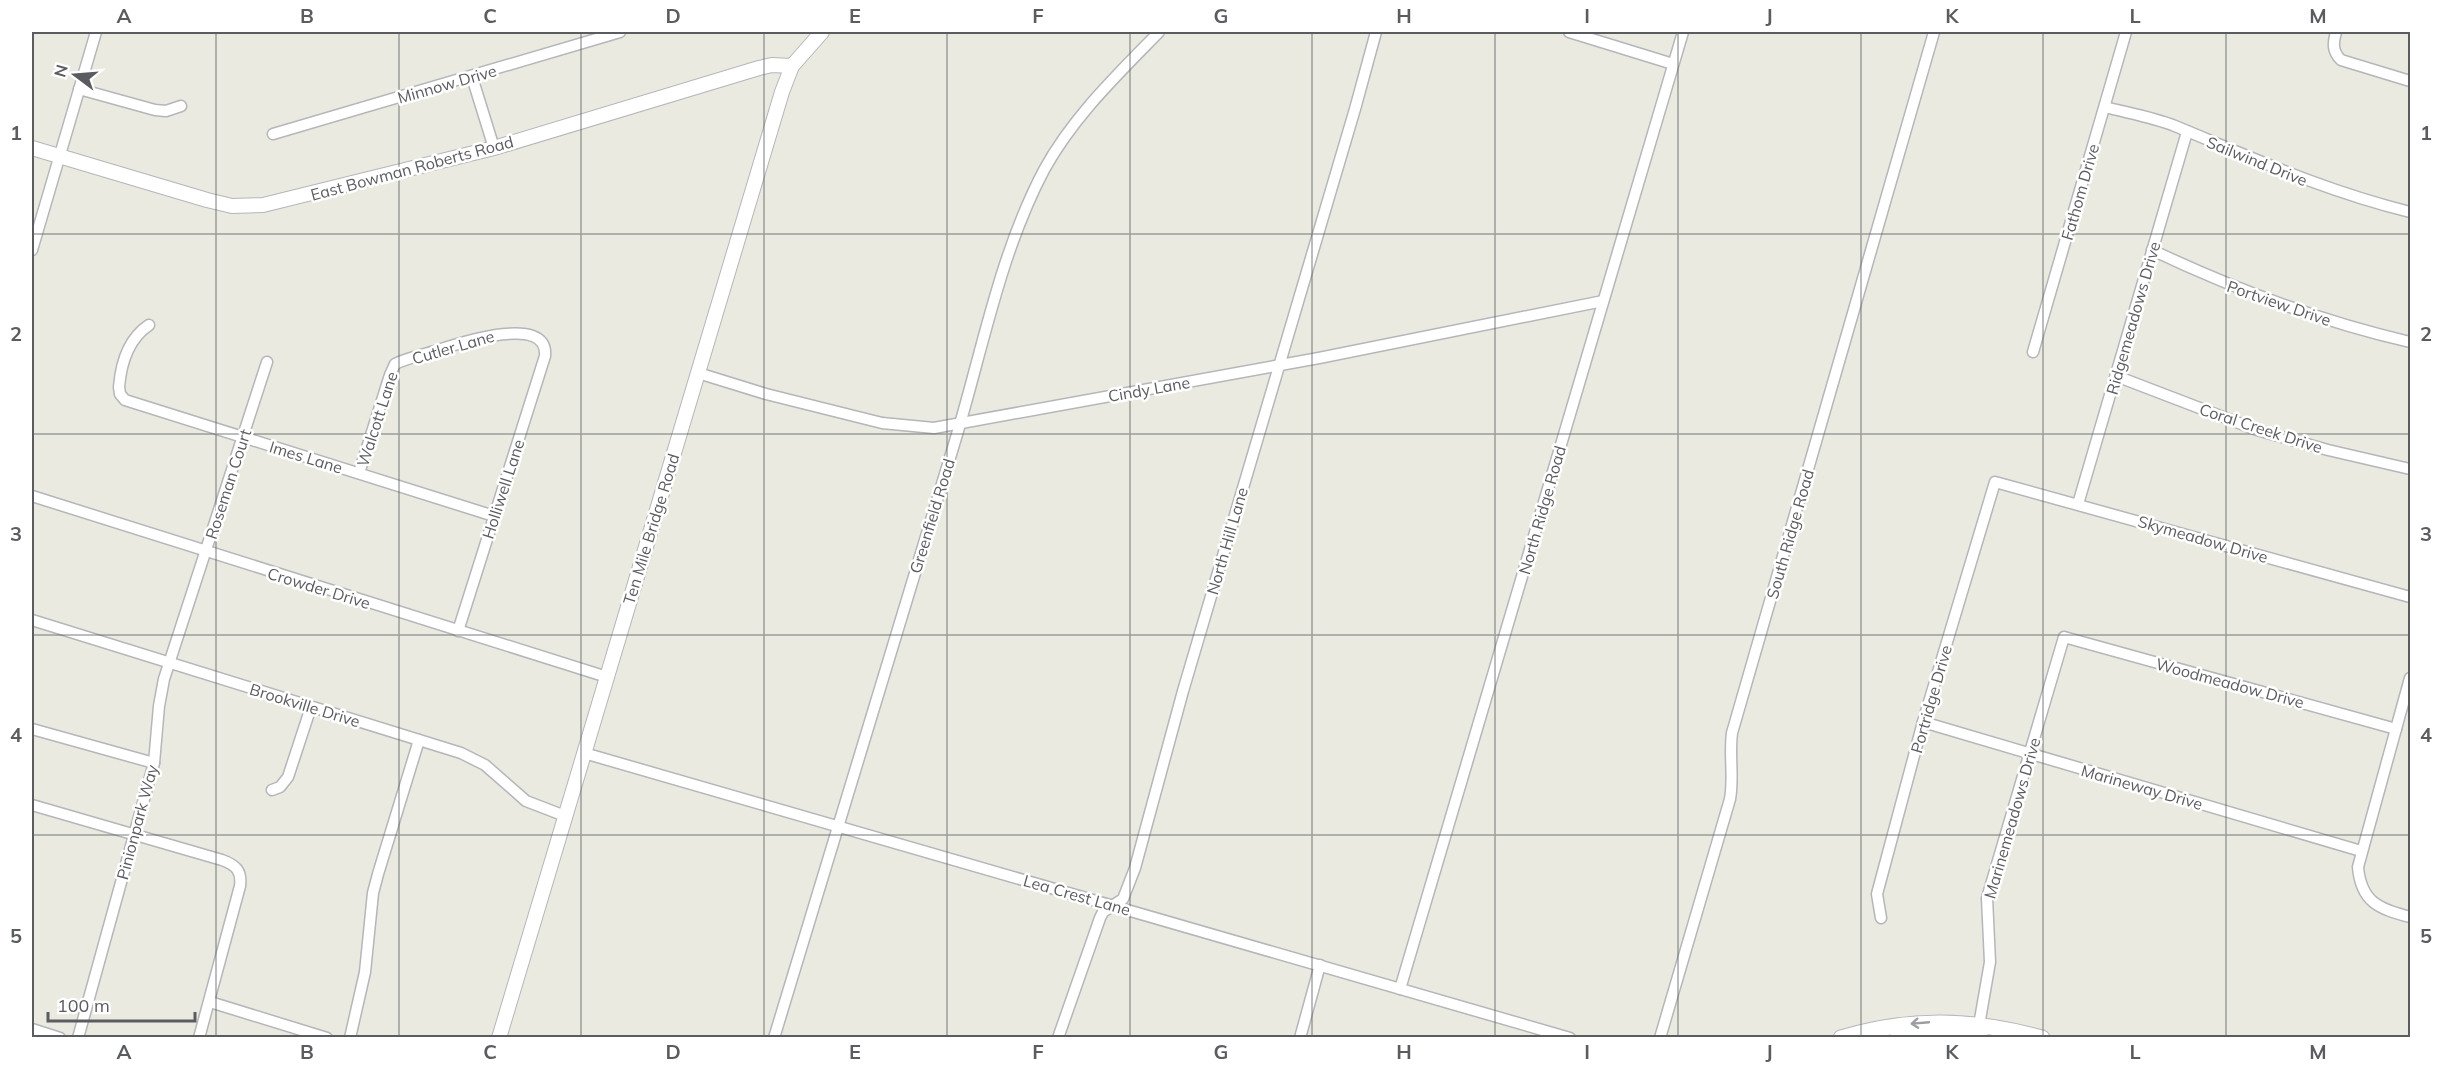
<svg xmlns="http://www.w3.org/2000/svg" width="2442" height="1069" font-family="Mulish,sans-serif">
<rect width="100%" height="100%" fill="#ebeae1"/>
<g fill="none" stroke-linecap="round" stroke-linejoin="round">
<defs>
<g id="minor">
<path d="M1569 32 1673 64"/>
<path d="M2336 32C2333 43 2332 51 2341 60L2410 81"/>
<path d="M472 77 494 148"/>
<path d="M79 89 155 110 166 111 181 106"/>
<path d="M2105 107C2128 113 2153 117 2175 126 2255 159 2325 191 2410 212"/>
<path d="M273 134 620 32"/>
<path d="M32 250 96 32"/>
<path d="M2152 250C2236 290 2320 321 2410 342"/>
<path d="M149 325C128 339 121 363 119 387L120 394 125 400 494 516"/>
<path d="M2033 352 2126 32"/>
<path d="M698 373 766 394 882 423 934 428 1319 358 1603 301"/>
<path d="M2116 376 2257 430 2328 450 2410 469"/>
<path d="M359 473 390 375 395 364C407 358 422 355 435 351 454 345 549 312 545 356L458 631"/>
<path d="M32 496 607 677"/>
<path d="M2078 504 2187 132"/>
<path d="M32 620 461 753 485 765 526 801 565 816"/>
<path d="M2410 678 2358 867C2361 902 2379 909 2410 917"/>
<path d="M1923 722 2361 851"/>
<path d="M32 729 154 763"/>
<path d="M584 753 1570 1038"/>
<path d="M272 790 280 787 288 777 311 707"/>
<path d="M32 805 222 860C236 865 242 871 240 886L199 1038"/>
<path d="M1881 918 1877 894 1923 722 1995 482 2410 597"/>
<path d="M1400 989 1683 32"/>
<path d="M210 1002 327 1038"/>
<path d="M32 1029 60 1038"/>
<path d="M1978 1031 1990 962 1987 898 2064 637 2396 729"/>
<path d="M78 1038 154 763 159 706 164 679 267 362"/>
<path d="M350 1038 365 972 373 893 378 874 419 740"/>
<path d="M774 1038C832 841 892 646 952 451 981 358 998 257 1044 170 1073 117 1117 75 1159 32"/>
<path d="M1058 1038 1100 918 1103 912 1123 899 1135 868 1183 691 1355 109 1376 32"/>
<path d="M1300 1038 1320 965"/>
<path d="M1660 1038 1730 799C1734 777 1729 755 1732 733L1934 32"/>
</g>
<g id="tertiary">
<path d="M32 148 207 200 232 206 263 205 494 148 759 68 772 65 792 66"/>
<path d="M499 1038 782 92 792 66 822 32"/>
</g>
<g id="secondary">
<path d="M1841 1038C1911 1017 1972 1019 2042 1038"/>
<path d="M1897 1038 1948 1034 1981 1038"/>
</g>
</defs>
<use href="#minor" stroke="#b4b6ba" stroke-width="13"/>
<use href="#tertiary" stroke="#b4b6ba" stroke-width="16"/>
<use href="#secondary" stroke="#b5b7bc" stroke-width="17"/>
<use href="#minor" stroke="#fff" stroke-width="10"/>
<use href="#tertiary" stroke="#fff" stroke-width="14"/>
<use href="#secondary" stroke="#fff" stroke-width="15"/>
</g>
<defs><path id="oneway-shaft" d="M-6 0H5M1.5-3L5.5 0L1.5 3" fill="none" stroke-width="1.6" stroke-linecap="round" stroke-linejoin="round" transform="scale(1.5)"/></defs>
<use stroke="#9c9da0" href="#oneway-shaft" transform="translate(1920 1023) rotate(175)"/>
<path fill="none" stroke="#5a5c60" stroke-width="1.5" stroke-opacity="0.55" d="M216 32V1038M399 32V1038M581 32V1038M764 32V1038M947 32V1038M1130 32V1038M1312 32V1038M1495 32V1038M1678 32V1038M1861 32V1038M2043 32V1038M2226 32V1038M32 234H2410M32 434H2410M32 635H2410M32 835H2410"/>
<g text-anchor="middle" stroke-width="5" stroke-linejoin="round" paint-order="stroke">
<g font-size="16" fill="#5a5c60" stroke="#fff">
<text transform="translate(447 84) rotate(-16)" y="6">Minnow Drive</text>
<text transform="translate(2257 161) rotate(22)" y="6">Sailwind Drive</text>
<text transform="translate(412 168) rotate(-15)" y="6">East Bowman Roberts Road</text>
<text transform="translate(2080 192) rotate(-74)" y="6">Fathom Drive</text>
<text transform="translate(2279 303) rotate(19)" y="6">Portview Drive</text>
<text transform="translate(2133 318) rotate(-74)" y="6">Ridgemeadows Drive</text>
<text transform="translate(453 347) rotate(-16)" y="6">Cutler Lane</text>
<text transform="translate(1149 389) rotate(-10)" y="6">Cindy Lane</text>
<text transform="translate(377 419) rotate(-72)" y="6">Walcott Lane</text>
<text transform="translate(2261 428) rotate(18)" y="6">Coral Creek Drive</text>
<text transform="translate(306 457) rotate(17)" y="6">Imes Lane</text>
<text transform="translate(228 484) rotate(-72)" y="6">Roseman Court</text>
<text transform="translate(503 489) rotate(-72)" y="6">Holliwell Lane</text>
<text transform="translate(1542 510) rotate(-74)" y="6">North Ridge Road</text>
<text transform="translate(932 516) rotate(-73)" y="6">Greenfield Road</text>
<text transform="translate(651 529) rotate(-73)" y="6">Ten Mile Bridge Road</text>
<text transform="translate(1790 534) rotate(-74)" y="6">South Ridge Road</text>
<text transform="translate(2203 539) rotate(16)" y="6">Skymeadow Drive</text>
<text transform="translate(1227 541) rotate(-74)" y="6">North Hill Lane</text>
<text transform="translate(319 588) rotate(17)" y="6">Crowder Drive</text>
<text transform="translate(2230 683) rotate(15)" y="6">Woodmeadow Drive</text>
<text transform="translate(1931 699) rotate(-74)" y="6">Portridge Drive</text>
<text transform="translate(305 705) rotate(17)" y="6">Brookville Drive</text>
<text transform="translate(2142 787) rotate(16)" y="6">Marineway Drive</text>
<text transform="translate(2012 818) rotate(-74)" y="6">Marinemeadows Drive</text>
<text transform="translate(137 822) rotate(-75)" y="6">Pinionpark Way</text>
<text transform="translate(1077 895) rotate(16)" y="6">Lea Crest Lane</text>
</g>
</g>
<rect width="2442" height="1069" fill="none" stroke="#ffffff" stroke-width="66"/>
<g transform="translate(75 75) rotate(286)" stroke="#ffffff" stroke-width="4.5" paint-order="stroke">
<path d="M0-4.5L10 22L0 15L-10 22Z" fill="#5a5c60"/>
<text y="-9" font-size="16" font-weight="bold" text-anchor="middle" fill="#5a5c60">N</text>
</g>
<path d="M48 1012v9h147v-9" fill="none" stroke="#5a5c60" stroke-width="3"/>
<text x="57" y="1012" font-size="18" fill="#5a5c60" stroke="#ffffff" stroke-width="4.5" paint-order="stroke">100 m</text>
<rect x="33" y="33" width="2376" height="1003" fill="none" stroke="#5a5c60" stroke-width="2"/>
<g font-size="20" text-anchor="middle" font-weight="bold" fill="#5a5c60">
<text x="124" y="23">A</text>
<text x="307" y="23">B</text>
<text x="490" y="23">C</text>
<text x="673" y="23">D</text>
<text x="855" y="23">E</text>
<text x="1038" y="23">F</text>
<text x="1221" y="23">G</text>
<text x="1404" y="23">H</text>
<text x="1587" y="23">I</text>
<text x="1769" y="23">J</text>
<text x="1952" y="23">K</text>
<text x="2135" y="23">L</text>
<text x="2318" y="23">M</text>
<text x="16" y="140">1</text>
<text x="2426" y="140">1</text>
<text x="16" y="341">2</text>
<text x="2426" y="341">2</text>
<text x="16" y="541">3</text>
<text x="2426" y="541">3</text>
<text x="16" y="742">4</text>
<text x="2426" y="742">4</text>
<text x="16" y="943">5</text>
<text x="2426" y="943">5</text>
<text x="124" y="1059">A</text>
<text x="307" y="1059">B</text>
<text x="490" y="1059">C</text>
<text x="673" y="1059">D</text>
<text x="855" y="1059">E</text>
<text x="1038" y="1059">F</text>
<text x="1221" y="1059">G</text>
<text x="1404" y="1059">H</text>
<text x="1587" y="1059">I</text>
<text x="1769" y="1059">J</text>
<text x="1952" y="1059">K</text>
<text x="2135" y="1059">L</text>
<text x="2318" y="1059">M</text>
</g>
</svg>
